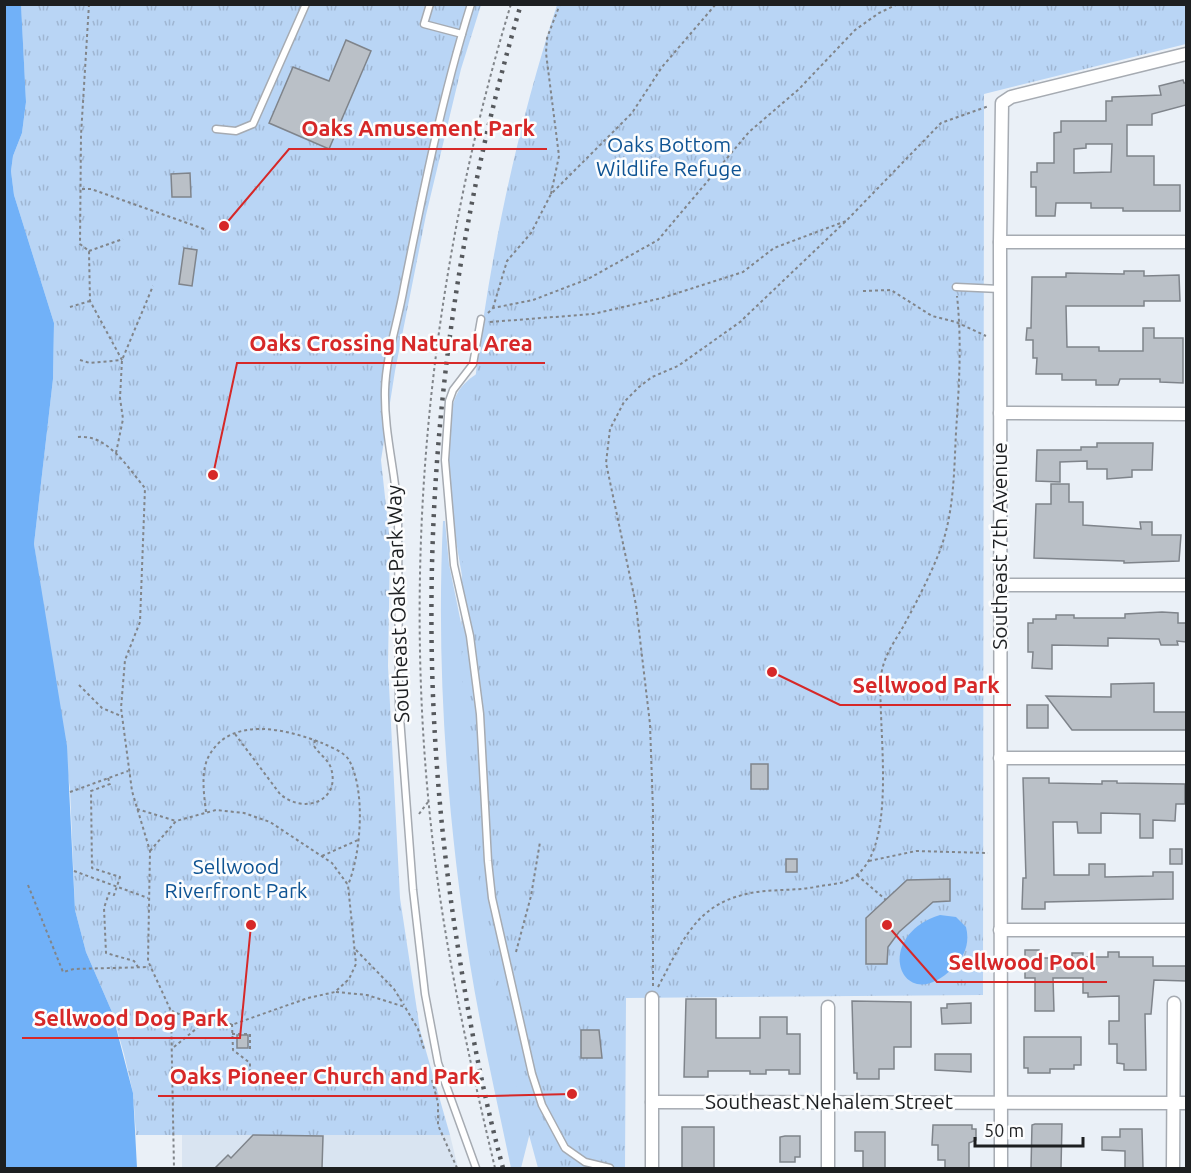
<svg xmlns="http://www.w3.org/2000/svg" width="1191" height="1173" font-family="Ubuntu,sans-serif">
<defs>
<pattern id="park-tufts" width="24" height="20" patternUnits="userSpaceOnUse" patternTransform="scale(1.5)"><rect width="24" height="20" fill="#b9d5f5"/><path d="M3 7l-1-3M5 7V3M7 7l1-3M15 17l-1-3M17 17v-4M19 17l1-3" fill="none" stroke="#9fb6d2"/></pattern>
</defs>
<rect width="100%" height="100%" fill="#eaf0f7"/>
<path fill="#d9e4f1" d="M240 1134 450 1135 458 1168H182V1135Z"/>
<g fill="#b9d5f5">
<path d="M478 373 465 590C456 548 436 429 458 392 463 384 470 378 478 373Z"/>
<path d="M443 521H445L449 564 462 628 536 1109 521 1168H511C497 1101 481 1032 470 964 447 818 436 668 443 521Z"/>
</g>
<g fill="url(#park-tufts)">
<path d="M21 5H481L461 69 426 215 395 371 381 460 390 543 388 666 400 898 420 1030 450 1135H136L133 1093 124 1054 112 1012 86 952 75 910 70 789 34 544 53 379 54 323 14 195 11 171 13 156 22 133 26 102Z"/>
<path d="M557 5H1186V44L984 94 983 995 626 998 625 1168H538C431 787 435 382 557 5Z"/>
</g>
<g fill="#71b1f8">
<path d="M21 4 26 102 22 133 13 156 11 171 14 195 54 323 53 379 34 544 67 746 75 910 86 952 112 1012 133 1093 137 1168H5L4 5Z"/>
<path d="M940 915 956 917 966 927C970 943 965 956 953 968 902 1019 870 937 940 915Z"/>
</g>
<g fill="#bac0c7" stroke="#7f848b" stroke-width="1.5" fill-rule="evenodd">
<path d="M346 40 371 51 329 149 269 123 293 67 329 81Z"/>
<path d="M1183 80 1184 83H1186V105L1152 114V125H1127V156H1154V185H1180V211H1123V208H1091V203H1056L1055 216H1036V187H1031V172H1037V163H1054V133L1061 132V121H1106V101H1112V97L1161 95 1159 86ZM1086 144H1112L1111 172 1074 173V149L1086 148Z"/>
<path d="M190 173 191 197H172L171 174Z"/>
<path d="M184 248 197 250 192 286 179 284Z"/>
<path d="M1124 271H1144V276L1179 275 1180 301H1144V306H1066L1067 347H1099V351H1143V328H1154V338H1183V383L1160 382V379H1120L1118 385H1096V380H1062V374H1036L1037 358H1033V340H1026L1027 328H1031L1032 277H1066V273L1124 274Z"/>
<path d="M1097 443H1153L1152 470H1132V477L1107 479V469H1087V461L1060 462V482L1036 481 1037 450H1081V447H1097Z"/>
<path d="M1051 484H1069V502H1083V525L1141 529 1140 522H1152V535H1181L1179 561 1124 563V561L1034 558 1036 504H1051Z"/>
<path d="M1162 612 1178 613V623H1186V642L1177 641 1178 645H1161L1159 639 1108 638V646L1052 645V669L1032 668 1033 652H1028V623H1033V619H1056V615H1074V618H1125V614Z"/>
<path d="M1154 683V712H1186V730H1072L1046 696 1111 697V684Z"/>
<rect x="1027" y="705" width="21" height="23"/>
<rect x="751" y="764" width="17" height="25"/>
<path d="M1023 778H1049V783L1102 784V781H1117V783L1185 784V804H1176L1175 821 1153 820V838H1140V814L1101 813V833H1078L1077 822H1053L1054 875H1089V864H1105V877L1153 876V872H1173V899L1045 902V909H1022L1023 878H1026Z"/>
<rect x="1170" y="849" width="12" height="15"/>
<rect x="786" y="859" width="11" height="13"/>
<path d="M950 879V901L933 902 899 932 888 947 887 964H866V918L907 880Z"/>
<path d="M1025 950H1039V955H1043V958H1072V953H1083V957H1108V952H1119V957H1153V966H1186V981L1154 980 1151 1014H1145L1146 1070H1124V1064L1117 1063V1044H1109V1021H1119V996L1088 997V993H1083V978H1053L1054 1011H1035V978H1025Z"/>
<path d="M686 999H716V1038H760V1017H787V1034H800V1074H789V1070H766V1074H750V1071H708V1077H684Z"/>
<path d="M852 1001 911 1002V1047H894V1069H879V1079H857V1073H854Z"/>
<path d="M971 1003V1023L942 1024 941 1008H947V1004Z"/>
<path d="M581 1030H599L602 1058H581Z"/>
<rect x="237" y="1035" width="11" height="13"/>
<path d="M1024 1037H1081V1065H1074V1069H1050V1073H1028V1068H1024Z"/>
<path d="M935 1054H971V1072L935 1070Z"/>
<path d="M1035 1124H1062L1061 1168H1031L1032 1125Z"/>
<path d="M933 1125H972V1129H976V1140L969 1143V1168H945V1160H938V1145H932Z"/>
<rect x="682" y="1127" width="32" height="41"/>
<path d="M1120 1129H1142L1143 1168H1125V1151L1102 1150V1137H1120Z"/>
<path d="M855 1132H885V1168H863V1151H855Z"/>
<path d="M253 1135 323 1136 322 1168H215L228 1155 231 1158Z"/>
<path d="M785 1136H800V1157H795V1162H780V1137Z"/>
</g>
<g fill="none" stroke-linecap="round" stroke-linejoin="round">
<defs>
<g id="service">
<path d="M430 4 424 24 462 34"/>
<path d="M471 4C442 97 423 192 404 287 398 322 386 355 385 390 384 432 395 470 398 512L399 704 413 890 425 994 438 1063 476 1168"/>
<path d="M216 129 236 131 253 124 306 4"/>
<path d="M956 287 1000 289"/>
<path d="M481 319 473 364 453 390 449 401 445 460 454 565 470 636 480 714 488 861 492 898 532 1074 542 1105 565 1148 585 1162 610 1168"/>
</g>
<g id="minor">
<path d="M1000 242H1186"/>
<path d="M1000 413 1186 414"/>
<path d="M1000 585H1186"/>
<path d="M1000 758H1186"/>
<path d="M1000 930H1186"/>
<path d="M652 1102 1186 1103"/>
<path d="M652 1168V998"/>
<path d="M828 1168V1007"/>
<path d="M1001 1168 1000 242 1002 103 1011 97 1186 54"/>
<path d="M1173 1168 1174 1003"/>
</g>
</defs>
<use href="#service" stroke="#a6abb2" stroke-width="9"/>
<use href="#minor" stroke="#a6abb2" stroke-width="15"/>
<g stroke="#81858a" stroke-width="2" stroke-dasharray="3 3" stroke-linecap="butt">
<path d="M89 4 81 135 80 244 89 251 90 301 122 360"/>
<path d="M82 189H91L207 230"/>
<path d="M551 194 559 156 546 53 547 38 560 4"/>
<path d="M89 251 123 239"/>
<path d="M863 291 891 290 932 316 956 322 986 336"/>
<path d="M70 307 90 301"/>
<path d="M493 308 507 261 531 233 551 194 632 113 662 67 716 4"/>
<path d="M488 313 493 308 533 300 588 279 658 240 749 132 799 89 855 30 879 13 898 4"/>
<path d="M490 322 593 314 662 298 743 272 774 248 846 221"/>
<path d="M80 360 90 363 122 360"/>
<path d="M78 437C108 434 128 468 145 488L140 622 125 660 121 708 132 791 150 851 148 961 171 1011 174 1168"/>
<path d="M116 453 123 419 120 398 122 360 153 286"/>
<path d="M79 685 102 708 121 716"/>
<path d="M235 734 280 794C304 815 341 801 331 768 328 759 319 754 314 746L315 740"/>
<path d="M108 778 110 784 91 791 92 868 120 877 114 895 109 893 104 908 106 953 134 961 138 967"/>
<path d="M70 792 128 771"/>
<path d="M137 809 176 821"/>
<path d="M206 812C204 794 200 770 210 754 233 715 289 730 322 743 331 747 344 752 349 760 366 791 361 854 348 885"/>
<path d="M419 814 428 802"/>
<path d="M150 851 176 821 216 810 244 813 270 822 332 863 348 885 356 964 349 979 335 992 308 998 234 1024H202L172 1011"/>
<path d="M322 856 358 840"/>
<path d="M869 861 916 851 988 853"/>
<path d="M74 871 148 898"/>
<path d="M857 875 886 900"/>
<path d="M28 885 63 972 74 969 149 967"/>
<path d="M356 950 394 989 404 1005"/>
<path d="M516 952 531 896 540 842"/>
<path d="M653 986V810L650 724 636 605 606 463 610 429 624 402 639 387 652 377 678 366 740 322 848 219 941 123 989 106"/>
<path d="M658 987C684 939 696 901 757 892 778 889 799 891 820 886 833 884 847 884 858 874 898 839 877 725 881 676 883 658 894 642 903 627 916 603 929 578 939 553 954 515 954 473 956 432 959 387 962 342 957 296"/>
<path d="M336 992 367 995 405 1007 418 1029 424 1049"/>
<path d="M232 1024 233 1050 250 1063V1072"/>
<path d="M232 1034H250V1051"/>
<path d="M174 1047 202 1024"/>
<path d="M432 1080 438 1103V1125L457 1168"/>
<path d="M495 1168C471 1067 448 965 435 860 399 575 427 280 511 4"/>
</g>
<use href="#service" stroke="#fff" stroke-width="6"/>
<use href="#minor" stroke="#fff" stroke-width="12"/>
<path stroke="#56595d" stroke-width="4.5" stroke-dasharray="3 6" stroke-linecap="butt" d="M503 1168C484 1098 470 1026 459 954 407 636 429 314 521 4"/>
</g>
<g text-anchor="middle" stroke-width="5" stroke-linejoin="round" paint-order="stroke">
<g font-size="21" fill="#0e5393" stroke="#fcfdfe">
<text x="669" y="152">Oaks Bottom<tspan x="669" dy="24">Wildlife Refuge</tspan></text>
<text x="236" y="874">Sellwood<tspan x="236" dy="24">Riverfront Park</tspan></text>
</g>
<g font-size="21" fill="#1d1f21" stroke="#fcfdfe">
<text transform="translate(1000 546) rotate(-90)" y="7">Southeast 7th Avenue</text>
<text transform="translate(398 604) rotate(-92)" y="7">Southeast Oaks Park Way</text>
<text x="829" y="1109">Southeast Nehalem Street</text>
</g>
</g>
<path fill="none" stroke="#d62828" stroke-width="2" d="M224 226L289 149H547M213 475L237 363H545M772 672L840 705H1011M887 925L937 982H1107M251 925L240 1038H22M572 1094L492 1096H158"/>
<g fill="#d62828" stroke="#fcfdfe" stroke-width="2">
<circle cx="224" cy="226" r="6"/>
<circle cx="213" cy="475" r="6"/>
<circle cx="772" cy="672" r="6"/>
<circle cx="887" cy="925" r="6"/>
<circle cx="251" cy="925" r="6"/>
<circle cx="572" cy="1094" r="6"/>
</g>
<g font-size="22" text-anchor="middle" font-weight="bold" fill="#d62828" stroke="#fcfdfe" stroke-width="5" stroke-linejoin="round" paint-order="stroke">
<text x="418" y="136">Oaks Amusement Park</text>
<text x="391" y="351">Oaks Crossing Natural Area</text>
<text x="926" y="693">Sellwood Park</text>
<text x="1022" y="970">Sellwood Pool</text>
<text x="131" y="1026">Sellwood Dog Park</text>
<text x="325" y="1084">Oaks Pioneer Church and Park</text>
</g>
<rect width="1191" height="1173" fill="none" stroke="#1d1f21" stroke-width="12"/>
<path d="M975 1137v9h108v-9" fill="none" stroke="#1d1f21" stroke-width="3"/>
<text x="984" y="1137" font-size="18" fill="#1d1f21" stroke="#fcfdfe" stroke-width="4.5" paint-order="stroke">50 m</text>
</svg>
